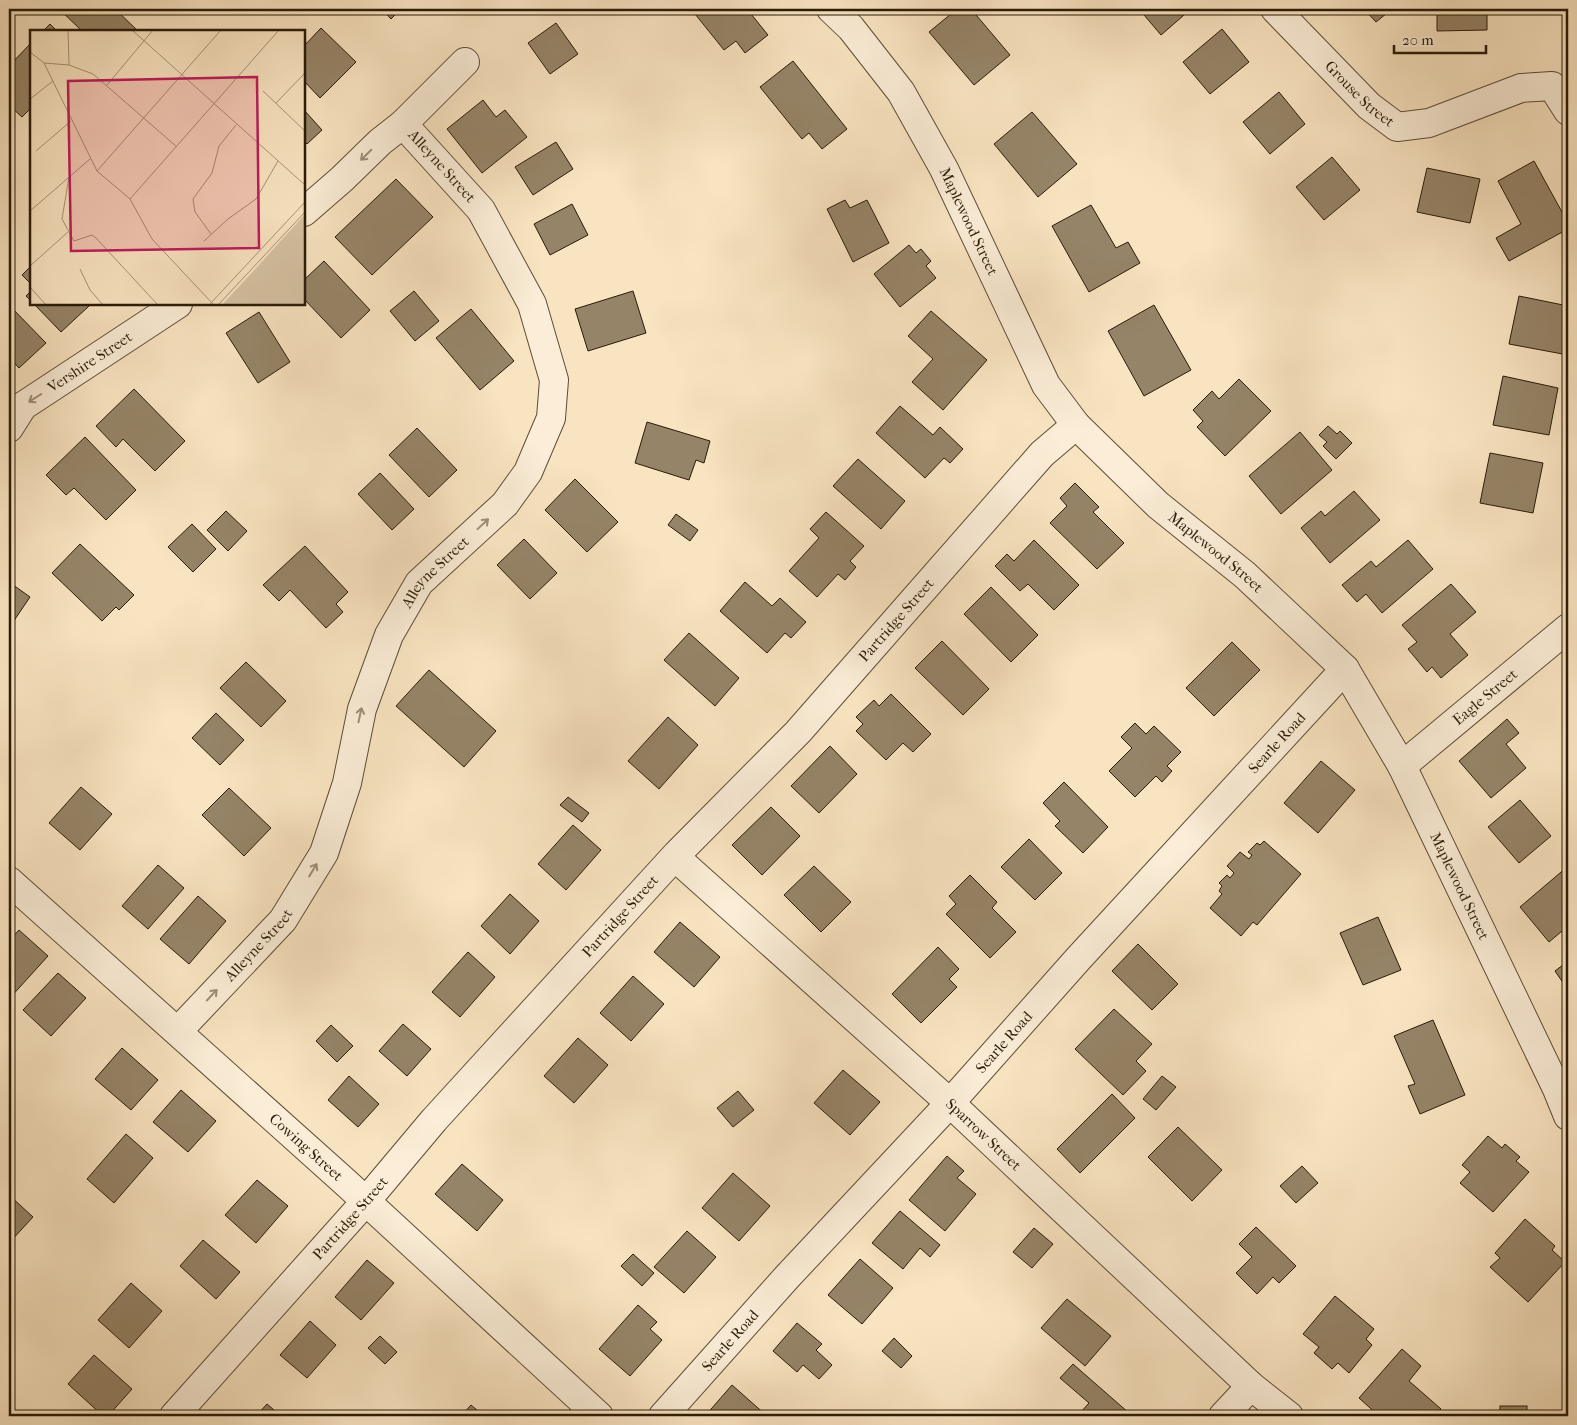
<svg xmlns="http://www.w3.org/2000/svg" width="1577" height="1425" font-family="'IM FELL French Canon',serif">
<rect width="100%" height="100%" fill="#f9e4c1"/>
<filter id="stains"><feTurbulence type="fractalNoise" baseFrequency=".004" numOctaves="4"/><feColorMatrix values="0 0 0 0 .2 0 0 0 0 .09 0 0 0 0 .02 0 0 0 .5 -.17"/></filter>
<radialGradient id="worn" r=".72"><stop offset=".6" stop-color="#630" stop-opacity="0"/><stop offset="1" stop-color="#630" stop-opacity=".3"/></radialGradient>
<g fill="#968468" stroke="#2a1b08">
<path d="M59 9H115L138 31H82Z"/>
<path d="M382 9H401L391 19Z"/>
<path d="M691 9H747L768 35 745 53 736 41 724 50Z"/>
<path d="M957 9H971L1010 55 974 85 929 32Z"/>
<path d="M1139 9H1191L1161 35Z"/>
<path d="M1364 9H1392L1376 22Z"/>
<path d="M1437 9H1487V30L1437 31Z"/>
<path d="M556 23 578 54 550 74 528 43Z"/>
<path d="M50 24 57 31H43Z"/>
<path d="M321 28 356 62 320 98 304 81V46Z"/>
<path d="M1222 29 1249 62 1210 94 1183 62Z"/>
<path d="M31 43V108L22 117 9 105V66Z"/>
<path d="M793 61 847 129 822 149 809 133 802 139 760 87Z"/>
<path d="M1279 92 1305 124 1270 154 1243 122Z"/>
<path d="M483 100 496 117 505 110 527 137 482 173 447 129Z"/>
<path d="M304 110 322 130 307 144 304 141Z"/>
<path d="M1032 112 1077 164 1038 197 994 144Z"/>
<path d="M556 142 573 169 533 195 515 167Z"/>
<path d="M1332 157 1360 190 1324 220 1296 187Z"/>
<path d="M1534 161 1568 223V229L1509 261 1496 238 1521 224 1498 181Z"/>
<path d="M1427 168 1480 179 1470 223 1417 212Z"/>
<path d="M396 179 433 217 372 275 335 237Z"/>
<path d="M845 200 850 208 867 200 889 243 853 262 827 209Z"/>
<path d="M572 204 588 235 550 255 534 224Z"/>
<path d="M1091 205 1116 248 1128 242 1140 263 1089 292 1052 226Z"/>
<path d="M909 245 916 253 921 249 931 261 926 266 936 278 900 307 874 274Z"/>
<path d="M324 261 370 310 341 338 304 299V280Z"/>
<path d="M31 266V284L22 275Z"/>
<path d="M31 291V301L26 296Z"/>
<path d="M414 291 439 321 415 341 390 311Z"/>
<path d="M633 291 646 333 588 351 575 309Z"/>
<path d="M1519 296 1568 306V355L1509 344Z"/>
<path d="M34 304H86L89 306 61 332Z"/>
<path d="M9 305 46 343 19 368 9 357Z"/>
<path d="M1154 305 1191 370 1144 396 1108 331Z"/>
<path d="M471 309 514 361 480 390 436 338Z"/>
<path d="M931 311 987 360 943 410 912 382 933 359 908 336Z"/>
<path d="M259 312 290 362 258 383 226 333Z"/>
<path d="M1503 376 1558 388 1549 435 1493 425Z"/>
<path d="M1239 379 1271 411 1225 456 1197 427 1203 421 1193 410 1212 391 1219 399Z"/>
<path d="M134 389 185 441 155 471 123 439 116 447 96 426Z"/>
<path d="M900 406 933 435 940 427 963 449 950 463 944 458 925 478 876 433Z"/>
<path d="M647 422 710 441 704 463 696 460 689 480 635 463Z"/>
<path d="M1328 426 1337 434 1340 431 1352 443 1336 459 1323 446 1327 442 1319 435Z"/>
<path d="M417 428 457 470 429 497 389 455Z"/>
<path d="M1300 432 1332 470 1281 514 1249 476Z"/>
<path d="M85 437 136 490 106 520 74 488 66 495 46 475Z"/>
<path d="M1490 453 1543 463 1533 513 1480 503Z"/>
<path d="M858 459 905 501 881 529 833 486Z"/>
<path d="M380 473 414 509 392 530 358 494Z"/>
<path d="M575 479 618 522 587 552 545 510Z"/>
<path d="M1075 483 1099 507 1093 512 1124 543 1097 569 1050 523 1067 506 1060 498Z"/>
<path d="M1354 491 1380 520 1330 563 1301 528 1321 511 1325 516Z"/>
<path d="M226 511 247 531 228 551 207 530Z"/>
<path d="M826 512 864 546 850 561 856 567 845 580 838 574 817 597 789 571 819 538 810 529Z"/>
<path d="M676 514 698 530 690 541 668 525Z"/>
<path d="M192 524 216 549 193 572 168 547Z"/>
<path d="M524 539 557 573 530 599 497 565Z"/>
<path d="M1034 540 1079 585 1054 610 1028 584 1020 591 995 566 1007 554 1014 561Z"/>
<path d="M1408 540 1433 569 1382 613 1366 594 1357 602 1342 585 1371 561 1376 567Z"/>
<path d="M80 544 134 595 119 610 116 607 102 621 52 573Z"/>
<path d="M305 546 348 592 336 604 343 612 326 628 290 590 279 601 263 585Z"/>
<path d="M9 582 30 597 9 628Z"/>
<path d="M745 582 772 606 780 598 806 622 791 638 785 633 767 653 720 611Z"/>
<path d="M1451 584 1476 612 1450 634 1468 655 1441 678 1432 667 1427 672 1408 649 1417 642 1402 625Z"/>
<path d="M991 587 1038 635 1011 662 964 614Z"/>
<path d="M689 633 739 678 715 706 664 660Z"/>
<path d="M942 641 989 689 963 715 915 668Z"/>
<path d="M1232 642 1260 670 1214 716 1186 688Z"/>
<path d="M246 662 286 701 261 727 220 688Z"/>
<path d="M429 670 496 731 464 767 396 706Z"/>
<path d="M891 694 931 734 913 752 903 743 886 760 856 731 863 724 856 717 874 700 879 706Z"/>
<path d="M216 713 244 740 220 765 192 738Z"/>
<path d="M668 717 698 745 659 789 628 761Z"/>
<path d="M1507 719 1519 733 1506 744 1526 768 1491 798 1459 761Z"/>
<path d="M1135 723 1146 734 1154 726 1181 752 1167 766 1172 771 1162 782 1156 776 1135 797 1109 771 1132 748 1121 737Z"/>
<path d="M830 746 857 774 819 813 791 786Z"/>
<path d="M1321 761 1355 790 1318 833 1284 803Z"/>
<path d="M1064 782 1108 827 1083 853 1055 826 1060 821 1043 803Z"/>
<path d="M81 787 112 814 80 850 49 823Z"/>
<path d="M229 788 271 828 244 856 202 815Z"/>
<path d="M568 797 589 813 582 822 560 805Z"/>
<path d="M1520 800 1551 836 1519 863 1488 827Z"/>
<path d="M771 807 800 836 762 875 732 845Z"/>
<path d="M573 825 601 850 566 890 538 864Z"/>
<path d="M1029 839 1062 873 1035 900 1001 867Z"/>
<path d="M1264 841 1301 874 1257 925 1253 922 1241 936 1210 908 1222 894 1219 891 1222 886 1219 883 1227 875 1230 878 1234 873 1227 866 1240 852 1249 859 1252 855 1248 852 1257 843 1260 845Z"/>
<path d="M158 865 184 888 148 929 122 906Z"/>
<path d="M814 866 851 902 821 932 784 895Z"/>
<path d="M1567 867 1568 869V926L1549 942 1520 907Z"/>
<path d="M970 875 997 902 992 908 1016 932 990 958 946 914 956 904 949 896Z"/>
<path d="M510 894 539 921 510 954 481 926Z"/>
<path d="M198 896 226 921 189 964 160 939Z"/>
<path d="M1378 917 1401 970 1363 985 1340 933Z"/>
<path d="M680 922 720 957 694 987 654 952Z"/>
<path d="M19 930 48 956 9 999V941Z"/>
<path d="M1138 944 1178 984 1152 1010 1112 971Z"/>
<path d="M938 947 959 969 949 979 957 987 921 1023 892 994Z"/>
<path d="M468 952 495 977 460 1017 432 992Z"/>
<path d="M1568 961V990L1555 971Z"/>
<path d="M58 973 86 998 51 1036 23 1010Z"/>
<path d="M633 976 664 1004 631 1041 600 1013Z"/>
<path d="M1114 1009 1152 1044 1136 1061 1146 1071 1123 1095 1075 1049Z"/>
<path d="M1433 1020 1465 1095 1420 1114 1408 1086 1415 1084 1394 1036Z"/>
<path d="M403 1024 431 1049 407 1076 379 1051Z"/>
<path d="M331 1025 353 1046 337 1062 316 1041Z"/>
<path d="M578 1038 608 1065 574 1103 544 1076Z"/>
<path d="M122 1048 158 1080 131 1110 95 1079Z"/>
<path d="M843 1070 880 1102 850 1135 814 1103Z"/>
<path d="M349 1076 379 1104 358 1127 328 1100Z"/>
<path d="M1162 1076 1176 1087 1156 1110 1143 1099Z"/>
<path d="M181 1090 216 1121 188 1152 153 1122Z"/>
<path d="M738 1091 754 1110 733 1127 717 1108Z"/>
<path d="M1112 1094 1135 1118 1080 1173 1057 1149Z"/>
<path d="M1178 1127 1222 1170 1192 1201 1148 1157Z"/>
<path d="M126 1134 153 1158 114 1203 87 1179Z"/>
<path d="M1488 1136 1502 1148 1505 1144 1520 1157 1516 1161 1529 1172 1493 1212 1460 1183 1470 1172 1462 1165Z"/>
<path d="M947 1156 964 1171 957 1178 976 1194 945 1231 909 1200Z"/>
<path d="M462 1164 503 1200 477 1231 435 1194Z"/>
<path d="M1302 1166 1318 1183 1296 1203 1280 1186Z"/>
<path d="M733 1173 770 1206 739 1241 702 1208Z"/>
<path d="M257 1180 288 1206 256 1243 225 1215Z"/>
<path d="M9 1195 33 1217 9 1243Z"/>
<path d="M900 1211 940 1245 930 1257 920 1248 903 1269 872 1243Z"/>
<path d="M1525 1219 1555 1246 1552 1250 1565 1262 1528 1302 1490 1267 1500 1258 1495 1253Z"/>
<path d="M1256 1227 1296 1266 1279 1283 1273 1277 1257 1294 1236 1273 1252 1257 1239 1244Z"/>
<path d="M1034 1228 1053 1244 1032 1268 1013 1252Z"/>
<path d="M687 1231 716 1257 684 1293 654 1267Z"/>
<path d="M203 1240 240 1272 216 1299 180 1266Z"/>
<path d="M633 1254 654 1273 642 1286 621 1266Z"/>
<path d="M860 1259 893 1288 862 1324 828 1295Z"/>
<path d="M367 1260 394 1283 361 1320 335 1297Z"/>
<path d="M131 1283 162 1311 129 1348 98 1320Z"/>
<path d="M1335 1296 1374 1329 1366 1339 1372 1345 1349 1373 1338 1363 1332 1369 1314 1353 1319 1347 1303 1334Z"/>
<path d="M1067 1299 1111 1336 1085 1366 1041 1328Z"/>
<path d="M638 1305 657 1322 650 1329 662 1340 630 1376 599 1349Z"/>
<path d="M310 1321 336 1345 307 1378 280 1355Z"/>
<path d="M797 1323 822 1344 816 1350 832 1365 819 1379 803 1365 797 1372 773 1351Z"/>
<path d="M380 1336 397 1352 385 1364 368 1348Z"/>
<path d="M894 1338 912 1356 901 1368 882 1351Z"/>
<path d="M1402 1349 1421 1366 1409 1381 1441 1409 1435 1416H1379L1359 1398Z"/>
<path d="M94 1355 132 1389 108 1416H103L68 1384Z"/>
<path d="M1073 1364 1129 1413 1127 1416H1083L1080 1413 1089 1403 1060 1378Z"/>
<path d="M732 1385 767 1416H705Z"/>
<path d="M267 1404 281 1416H256Z"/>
<path d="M471 1405 484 1416H461Z"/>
<rect x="1500" y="1406" width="27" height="10"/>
</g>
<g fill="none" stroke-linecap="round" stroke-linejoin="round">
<defs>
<g id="minor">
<path id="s1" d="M831 9 851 28 901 92 944 169 1046 385 1076 425 1158 505 1245 575 1345 669 1402 766 1557 1089 1568 1116"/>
<path id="s2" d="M1275 9 1369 106 1397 127 1429 123 1521 88 1552 86 1568 111"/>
<path d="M304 212 342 179 380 142 403 124 465 62"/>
<path id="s3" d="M9 428 23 406 178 304"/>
<path id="s4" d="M1402 766 1568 628"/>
<path id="s5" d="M675 857 950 1103 1251 1386 1289 1416"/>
<path id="s6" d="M9 881 345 1182 599 1416"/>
<path id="s7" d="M178 1031 283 920 324 853 347 783 362 709 389 635 419 583 505 504 528 472 551 418 554 380 532 304 481 210 403 124"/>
<path id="s8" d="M174 1416 366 1201 434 1120 677 854 798 732 1042 454 1076 425"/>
<path id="s9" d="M663 1416 787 1277 950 1103 1078 959 1345 669"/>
<path d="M1223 1416 1251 1386"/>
</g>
</defs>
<use href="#minor" stroke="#5e4d36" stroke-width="30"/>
<use href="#minor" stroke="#fbedd7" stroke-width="28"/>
</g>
<defs><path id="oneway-shaft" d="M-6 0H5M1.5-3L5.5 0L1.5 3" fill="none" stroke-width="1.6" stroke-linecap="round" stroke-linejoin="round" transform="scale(1.25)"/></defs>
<g stroke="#9d8e7a">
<use href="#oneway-shaft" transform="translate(366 155) rotate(135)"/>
<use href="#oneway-shaft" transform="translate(35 398) rotate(148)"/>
<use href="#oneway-shaft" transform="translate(483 524) rotate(-43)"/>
<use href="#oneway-shaft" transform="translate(360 715) rotate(-78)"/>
<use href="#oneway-shaft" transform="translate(313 870) rotate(-59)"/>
<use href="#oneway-shaft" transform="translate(212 995) rotate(-47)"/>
</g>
<g text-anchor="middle" stroke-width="4" stroke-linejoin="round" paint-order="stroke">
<g font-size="15" fill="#2a1b08" stroke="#fbedd7">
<text dy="5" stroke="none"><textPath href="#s2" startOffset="120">Grouse Street</textPath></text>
<text transform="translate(442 166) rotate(48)" y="5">Alleyne Street</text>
<text dy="5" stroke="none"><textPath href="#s1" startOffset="255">Maplewood Street</textPath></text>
<text dy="5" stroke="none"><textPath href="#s3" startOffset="106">Vershire Street</textPath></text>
<text dy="5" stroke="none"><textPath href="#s1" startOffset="675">Maplewood Street</textPath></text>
<text dy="5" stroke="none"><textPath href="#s7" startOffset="538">Alleyne Street</textPath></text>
<text dy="5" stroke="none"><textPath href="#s8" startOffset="1075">Partridge Street</textPath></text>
<text dy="5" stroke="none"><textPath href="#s4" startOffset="108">Eagle Street</textPath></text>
<text dy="5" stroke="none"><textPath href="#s9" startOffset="911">Searle Road</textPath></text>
<text dy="5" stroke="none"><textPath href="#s1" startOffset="1095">Maplewood Street</textPath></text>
<text dy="5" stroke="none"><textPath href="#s8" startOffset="670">Partridge Street</textPath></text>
<text dy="5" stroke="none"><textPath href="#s7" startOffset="118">Alleyne Street</textPath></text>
<text dy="5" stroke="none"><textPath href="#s9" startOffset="506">Searle Road</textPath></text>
<text dy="5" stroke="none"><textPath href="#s5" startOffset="415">Sparrow Street</textPath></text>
<text dy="5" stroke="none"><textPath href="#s6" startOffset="399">Cowing Street</textPath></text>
<text dy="5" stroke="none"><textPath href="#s8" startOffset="265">Partridge Street</textPath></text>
<text dy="5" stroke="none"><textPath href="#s9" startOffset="101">Searle Road</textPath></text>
</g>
</g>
<g transform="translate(30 30)">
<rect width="275" height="275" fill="#f9e4c1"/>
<path d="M275 184V275H192L229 235Z" fill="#d6c2a2"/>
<path fill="none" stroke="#a69477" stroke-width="1" d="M38 0 39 35M102 0 275 155M0 22 14 33 67 141 100 169 122 209 183 274M14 33 39 35 63 44 147 117M77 55 123 0M233 61 275 101M0 69 23 51M246 73 275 43M6 121 41 91M67 141 191 0M39 147 32 189 44 211 62 205 66 208 128 275M100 169 249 0M0 181 60 129M181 204 165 182 163 169 182 143 189 116 206 95M174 211 198 189 226 169 248 131M0 236 38 202M50 239 60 260 73 275M0 257 16 275M179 275 275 172M188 275 275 182"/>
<path fill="#c2185b" fill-opacity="0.15" stroke="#c2185b" stroke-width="2.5" d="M227 47 229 218 41 221 38 51Z"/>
<rect width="275" height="275" fill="none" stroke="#2a1b08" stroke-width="2.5"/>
</g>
<rect width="1577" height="1425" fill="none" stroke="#f9e4c1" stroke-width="30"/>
<rect x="10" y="10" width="1557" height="1405" fill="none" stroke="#2a1b08" stroke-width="2.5"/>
<rect x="15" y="15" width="1547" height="1395" fill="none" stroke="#2a1b08"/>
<path d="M1394 45v8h92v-8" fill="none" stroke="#2a1b08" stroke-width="2.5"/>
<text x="1402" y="45" font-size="15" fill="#2a1b08" stroke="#fbedd7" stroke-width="4" paint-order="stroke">20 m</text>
<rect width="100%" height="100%" filter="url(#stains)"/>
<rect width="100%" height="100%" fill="url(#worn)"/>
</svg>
